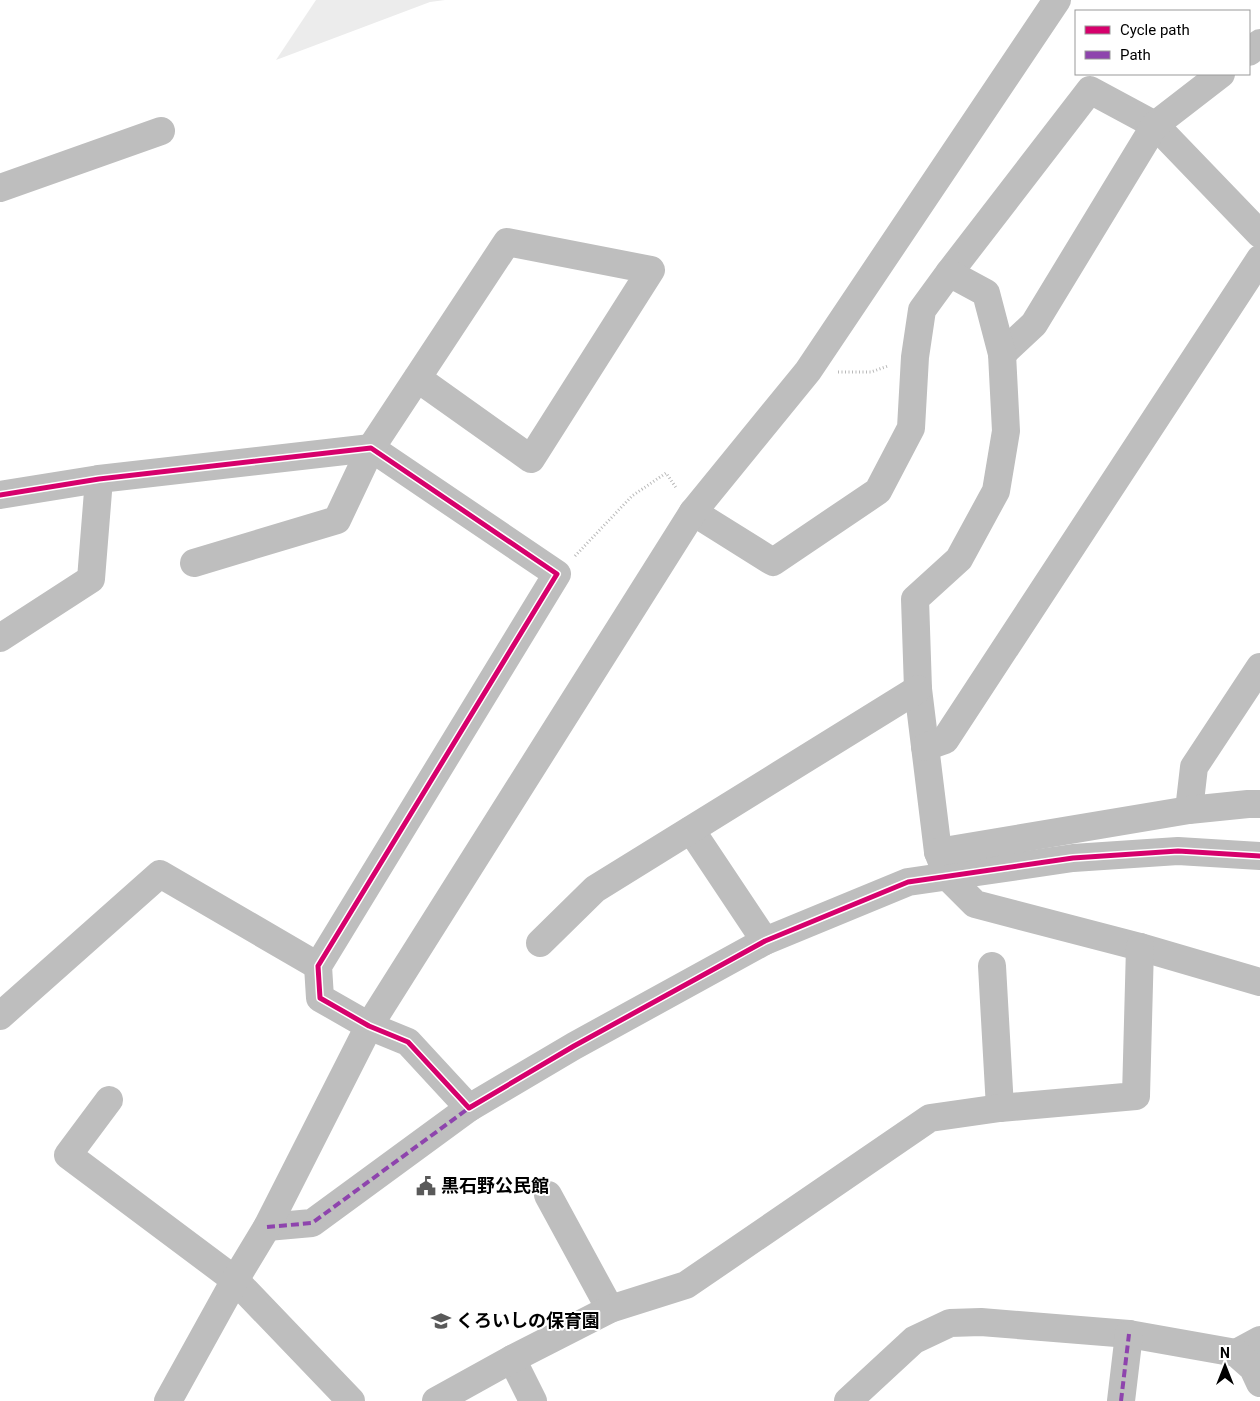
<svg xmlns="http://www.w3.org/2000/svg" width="1260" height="1401" font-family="Roboto,'Noto Sans JP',sans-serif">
<rect width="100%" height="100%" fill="#fff"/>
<path fill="#ececec" d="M316 0H445L430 2 276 60Z"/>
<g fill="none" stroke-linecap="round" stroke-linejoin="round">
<g stroke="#b9b9b9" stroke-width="3" stroke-dasharray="1 2.5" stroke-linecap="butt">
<path d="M838 372H871L888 366"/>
<path d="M575 556 632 496 666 473 677 489"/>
</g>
<g stroke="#bebebe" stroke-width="28">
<path d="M1249 52 1260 43"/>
<path d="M0 188 161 131"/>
<path d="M949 273 1090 90 1155 125 1260 234"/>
<path d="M1002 354 1034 324 1155 125 1221 74"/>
<path d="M0 495 99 479 371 448 557 574 318 966 320 998 369 1026 408 1042 469 1108 574 1046 765 941 908 882 1073 858 1178 851 1260 856"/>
<path d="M693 512 773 562 878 491 911 428 915 357 922 310 949 273 986 293 1002 354 1006 431 996 491 959 559 915 599 918 689 938 852 948 877 975 904 1140 947 1260 982"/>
<path d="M194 563 337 520 371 448 507 242 651 270 531 459 417 378"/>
<path d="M0 638 91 579 99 479"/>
<path d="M925 747 945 740 1260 259"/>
<path d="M1189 810 1194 767 1260 667"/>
<path d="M691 830 765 941"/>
<path d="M938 852 1189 810 1248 804H1260"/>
<path d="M540 943 595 889 918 689"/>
<path d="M992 966 1000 1108"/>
<path d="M0 1016 160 874 318 966"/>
<path d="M109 1100 68 1155 235 1280 351 1401"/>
<path d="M548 1195 610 1309"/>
<path d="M267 1227 312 1223 469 1108"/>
<path d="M1236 1353 1260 1340"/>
<path d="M512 1359 533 1401"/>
<path d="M168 1401 235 1280 267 1227 369 1026 693 512 808 371 1057 0"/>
<path d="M436 1401 512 1359 610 1309 686 1285 930 1118 1000 1108 1136 1096 1140 947"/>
<path d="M848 1401 914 1340 950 1323 981 1322 1129 1334 1236 1353 1253 1368 1260 1383"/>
<path d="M1121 1401 1129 1334"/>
</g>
<g stroke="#8e44ad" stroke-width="4" stroke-dasharray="8 4" stroke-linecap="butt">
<path d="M267 1227 312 1223 469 1108"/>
<path d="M1121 1401 1129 1334"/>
</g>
<defs>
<path id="cycleway" d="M0 495 99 479 371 448 557 574 318 966 320 998 369 1026 408 1042 469 1108 574 1046 765 941 908 882 1073 858 1178 851 1260 856"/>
</defs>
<use href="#cycleway" stroke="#fff" stroke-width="8"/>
<use href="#cycleway" stroke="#d6006c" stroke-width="5"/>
</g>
<defs>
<symbol id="civic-bare" viewBox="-9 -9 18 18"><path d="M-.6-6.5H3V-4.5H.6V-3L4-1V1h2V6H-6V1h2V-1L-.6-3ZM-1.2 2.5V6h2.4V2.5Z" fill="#595959" stroke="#fff" stroke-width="2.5" paint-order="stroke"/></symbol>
<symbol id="school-bare" viewBox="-9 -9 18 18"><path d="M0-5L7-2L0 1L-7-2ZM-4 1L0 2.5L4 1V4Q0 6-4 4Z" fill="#595959" stroke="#fff" stroke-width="2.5" paint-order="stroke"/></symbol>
</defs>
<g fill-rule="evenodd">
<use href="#civic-bare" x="412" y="1172" width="28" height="28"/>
<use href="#school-bare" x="427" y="1307" width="28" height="28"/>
</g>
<g text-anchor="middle" stroke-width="4" stroke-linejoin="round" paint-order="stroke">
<g font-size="18" font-weight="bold" fill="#000" stroke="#fff" text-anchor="start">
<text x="441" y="1192">黒石野公民館</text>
<text x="456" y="1327">くろいしの保育園</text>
</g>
</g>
<rect x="1075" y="10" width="175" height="65" fill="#ffffff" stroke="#999999"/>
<rect x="1085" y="26" width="25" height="8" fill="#d6006c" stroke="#999999"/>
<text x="1120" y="35" font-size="15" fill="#000000">Cycle path</text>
<rect x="1085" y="51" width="25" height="8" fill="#8e44ad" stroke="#999999"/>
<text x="1120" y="60" font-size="15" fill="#000000">Path</text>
<g transform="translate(1225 1366)" stroke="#ffffff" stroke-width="4" paint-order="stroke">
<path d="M0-4L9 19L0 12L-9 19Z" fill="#000000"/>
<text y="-8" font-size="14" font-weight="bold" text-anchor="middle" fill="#000000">N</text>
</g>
</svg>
